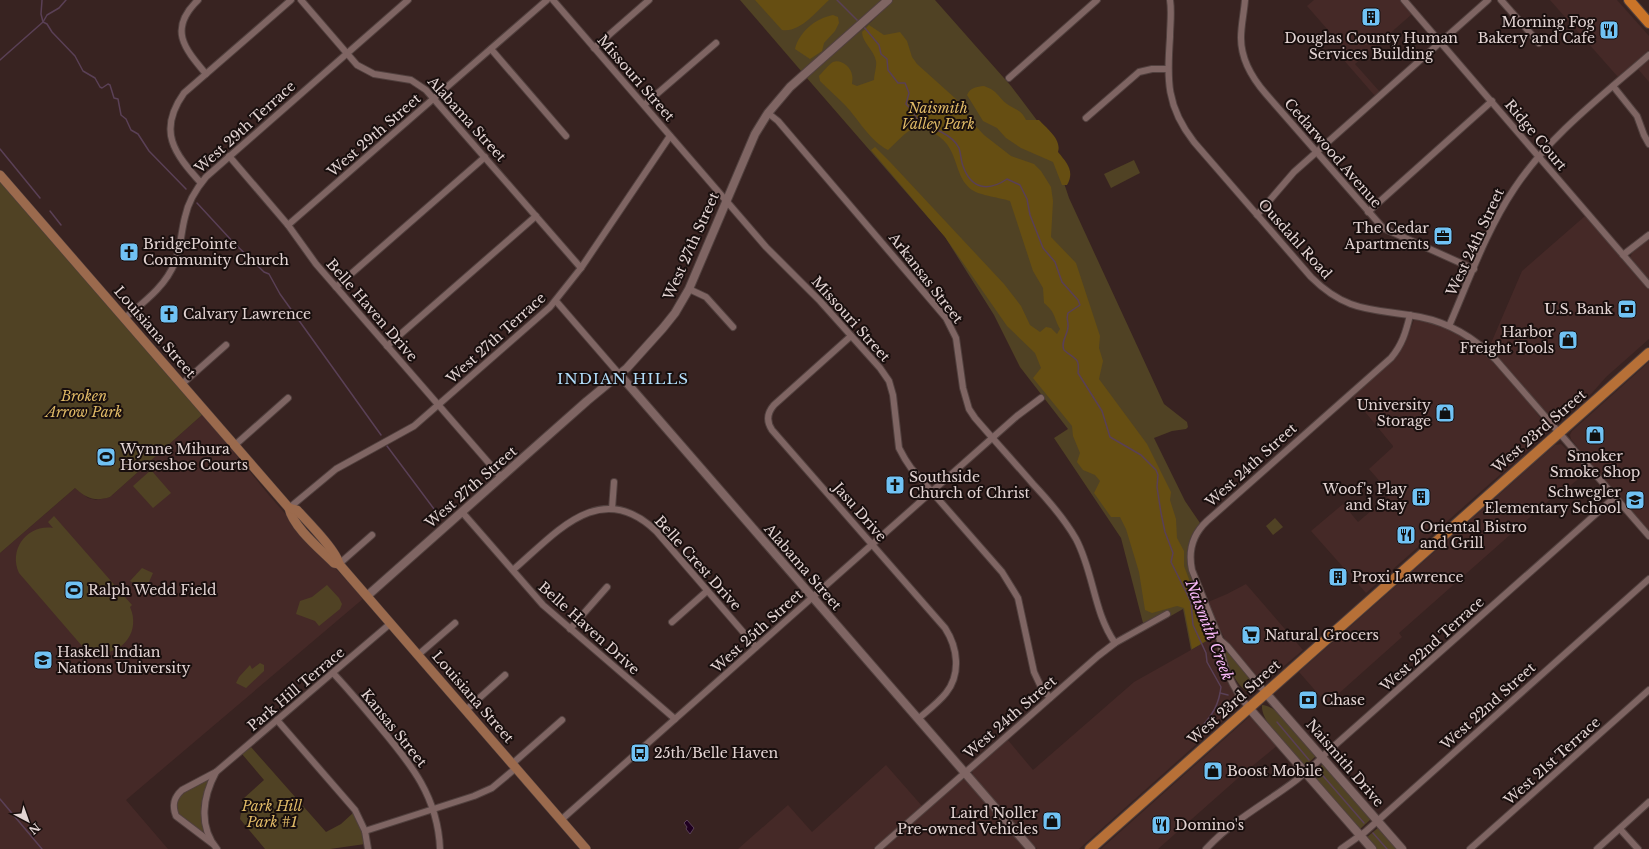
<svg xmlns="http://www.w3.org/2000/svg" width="1649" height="849" font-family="'Libre Baskerville',serif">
<rect width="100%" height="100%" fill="#382321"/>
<g fill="#452927">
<path d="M1314 0H1400L1412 14 1355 64 1380 92 1375 96 1342 58V46L1307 6Z"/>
<path d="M1550 0H1617L1649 36V50L1618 77Z"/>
<path d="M1649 59V82L1638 69Z"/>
<path d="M1585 216 1649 289V339L1606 377 1592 393 1561 420 1557 421 1552 418 1489 348 1522 271Z"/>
<path d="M1649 239V279L1630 257 1633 252Z"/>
<path d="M1414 320 1424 321 1448 329 1461 335 1484 352 1524 397 1546 425 1548 429 1546 434 1366 593 1311 531 1343 504 1358 522 1391 494 1369 469 1393 447V446L1352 396 1399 353 1408 336Z"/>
<path d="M1649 362V531L1595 469 1571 439 1570 435 1572 431Z"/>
<path d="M203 414 268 494 309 541 364 598 126 800 168 849H0V553L75 488 88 498 96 500 110 497Z"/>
<path d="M1561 444 1588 471 1565 490 1563 488 1399 633 1402 637 1327 704 1299 672 1555 445Z"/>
<path d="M1246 584 1303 650 1265 682H1263L1257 678 1227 643 1214 619 1208 602 1227 594Z"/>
<path d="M1214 637 1228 683 1239 700 1238 707 1079 849H1037L973 776 972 771 974 768 1007 739 1033 770 1134 682Z"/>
<path d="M1249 717H1251L1278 745 1245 772 1158 849H1101Z"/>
<path d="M886 765 922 806 873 849H738L788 805 812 832Z"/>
<path d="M964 779 1027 849H883L960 781Z"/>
</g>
<g fill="#504224">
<path d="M740 0H883L802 72Z"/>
<path d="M893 0H935L1011 86 1048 135 1069 198 1164 404 1187 422 1188 427 1186 429 1172 431 1154 438 1185 501 1200 523C1179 547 1189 570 1199 596 1204 610 1209 624 1214 637L1191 650 1183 609 1169 617 1166 611 1143 623 1121 538 1054 438 1068 429 1020 367 994 315 945 237 806 77 872 21Z"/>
<path d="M1134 160 1140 173 1111 188 1104 174Z"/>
<path d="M0 181 203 414 110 497C95 502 86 498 75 488L0 553Z"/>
<path d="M151 470 171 493 153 508 133 486Z"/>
<path d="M54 516 132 605 130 607C144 638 110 666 82 646L19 573C8 549 28 524 53 528L48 522Z"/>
<path d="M1275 518 1283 527 1273 535 1266 526Z"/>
<path d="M142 568 153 573 145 591 130 581Z"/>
<path d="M327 585 339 598 342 604 340 609 319 626 315 621 296 614 300 601 312 597Z"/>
<path d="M1224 647C1235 659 1255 676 1252 694 1235 687 1229 666 1223 649Z"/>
<path d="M260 663 264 665V671L246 688 236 683 239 677 250 665 252 669Z"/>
<path d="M1262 705C1280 706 1304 741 1316 754V756L1306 765 1304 766C1293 753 1260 723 1262 705Z"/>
<path d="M251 747 326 832 341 824 353 813 361 829 365 844 330 849H265L240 819 243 799 264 780 242 754Z"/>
<path d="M1323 764 1371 819 1360 829 1312 775Z"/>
<path d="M207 780 208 782C201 798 199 813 204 830L202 833 179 815 176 807 178 797 185 791Z"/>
<path d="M1379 827 1399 849H1375L1366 838Z"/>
</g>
<g fill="#664e12">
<path d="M755 0H829C817 11 800 33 782 30Z"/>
<path d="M833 15 838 17 839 23 835 31 824 43 822 51 810 59 795 49C799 32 816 18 833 15Z"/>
<path d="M869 25 884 35 900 32 907 41 912 57 917 64 956 99 971 121 984 135 1011 156 1034 164 1041 171 1051 187 1053 201 1051 237 1076 263 1100 336 1099 348 1103 361 1099 379 1147 444 1171 492 1170 500 1176 519 1177 538 1184 551V566L1211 638 1192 649 1184 608 1177 606 1152 613 1145 610 1139 572 1126 529 1120 517H1111L1094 493 1100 481 1095 475 1083 470 1077 462 1080 453 1073 436 1072 426 1033 378 1041 368 1035 353 1007 326 945 237 871 150 875 147 891 163 1004 284 1021 306 1030 325 1040 332 1046 327 1051 328 1057 334 1060 329C1053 316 1056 313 1044 303L1043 288 1033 271 1010 201C1001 198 980 195 974 191 950 177 963 142 926 130 922 128 916 127 911 130 905 132 894 145 888 150 870 141 859 120 845 105 837 97 828 89 820 81L819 76C823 72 828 65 833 62 841 59 851 67 852 75 853 78 852 82 852 84L857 86 874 80C874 75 877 66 876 61 874 50 862 42 862 32Z"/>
<path d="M984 86C998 91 997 96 1007 104 1015 110 1021 109 1026 120H1039C1046 128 1062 139 1058 152 1067 163 1075 171 1067 185H1062L1053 162 1021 148 1006 138 997 128 983 121 967 95C971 87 976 87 984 86Z"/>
</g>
<path fill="#1f0021" stroke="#5a4056" d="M687 820 694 828 690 834 686 829 687 827 684 823Z"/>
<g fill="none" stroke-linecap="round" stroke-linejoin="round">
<g stroke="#5a4056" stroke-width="1.5">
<path d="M42 0 41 14 43 22 47 24 52 32 75 56 83 71 95 78 100 87 102 88 108 84 110 85 114 98 118 99 121 115 126 119 131 130 138 134 149 151 186 189"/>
<path d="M837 0 860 23"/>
<path d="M864 27 879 45 881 54 887 59 888 70 898 83H905L909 93 906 104 912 110 920 124C933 128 952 134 959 148 961 154 961 161 963 166 971 189 988 192 1007 179L1020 185 1027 199 1030 215 1043 248 1055 262 1062 282 1078 300 1080 305 1068 313C1066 320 1068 319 1068 325 1069 334 1060 341 1064 350 1075 360 1080 357 1078 373L1102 411 1110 437 1141 455 1156 470 1158 475 1157 487 1161 513 1165 532 1173 553 1171 562 1191 602 1193 625 1206 653 1207 662 1221 687 1220 693 1228 695"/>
<path d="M0 60 43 22 47 15 59 8 66 0"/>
<path d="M0 149 40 198"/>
<path d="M197 203 233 242 264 272 269 274 280 294 381 435"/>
<path d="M50 211 61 225"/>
<path d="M387 446 437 513"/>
<path d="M1277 722 1309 760"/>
<path d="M1196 733C1208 720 1217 710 1220 693"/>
<path d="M1318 770 1364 823"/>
<path d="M0 799 42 849"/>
<path d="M1373 833 1387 849"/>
</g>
<defs>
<g id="minor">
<path d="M198 0C168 29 184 48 206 74"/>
<path d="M301 0 357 65 374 74 411 80 426 90 581 268"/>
<path d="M553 0 766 247 820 301 880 368 889 381 893 395 899 448 905 459 911 468 1002 572 1018 598 1034 672 1041 687 1050 698"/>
<path d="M1170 0C1172 12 1170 25 1170 37 1167 80 1166 106 1194 142L1311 277C1348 314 1374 308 1420 317 1450 323 1475 338 1496 360L1649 536"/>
<path d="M1245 0C1244 13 1241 25 1241 38 1241 60 1252 78 1266 94L1383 228 1474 269"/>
<path d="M1404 0 1649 285"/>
<path d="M1501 0 1539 43"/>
<path d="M594 48 649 0"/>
<path d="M491 49 566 136"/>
<path d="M1009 78 1097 0"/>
<path d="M1613 86 1637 116 1644 135 1649 144"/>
<path d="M644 105 716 43"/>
<path d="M768 113 778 121 946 318 956 338 963 388 969 409 975 418C994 440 1014 462 1033 484 1049 501 1064 518 1076 539 1094 573 1093 611 1115 643"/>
<path d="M1086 118 1139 72 1152 69H1168"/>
<path d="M229 156 288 225 316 264 501 477"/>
<path d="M201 183C174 153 157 131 184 93L291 0"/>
<path d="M1368 212 1492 101"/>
<path d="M1257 215 1294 172 1488 0"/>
<path d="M288 225 547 0"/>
<path d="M1623 255 1649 235"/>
<path d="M336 287 485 157"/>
<path d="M689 289 706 297 733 327"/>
<path d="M556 301 620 375"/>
<path d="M125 318C144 302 166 286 175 262 181 247 181 232 185 217 188 202 196 189 206 177L408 0"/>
<path d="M1449 326C1469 280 1486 231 1514 189 1549 136 1602 96 1649 55"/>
<path d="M851 336 774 405C767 413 766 421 772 430L945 628C958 648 961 674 946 693 938 703 927 711 918 719"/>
<path d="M387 346 536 216"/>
<path d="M182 384 226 345"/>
<path d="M235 445 288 398"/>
<path d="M289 508 336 469 414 426 550 307 581 268 670 136"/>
<path d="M612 509 614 482"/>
<path d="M462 512 543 605 675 719"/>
<path d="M339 564 372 535"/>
<path d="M513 570C555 534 600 477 656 531L756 647"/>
<path d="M672 622 707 591"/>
<path d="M570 629 607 587"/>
<path d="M1220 640 1227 646 1265 692"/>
<path d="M418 655 455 623"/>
<path d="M333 673C349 690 364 708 379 726 411 764 438 797 440 849"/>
<path d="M1249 708C1233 689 1222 665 1220 640L1192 570C1188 551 1193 534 1207 521L1391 358C1402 345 1406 332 1410 315"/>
<path d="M466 710 505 675"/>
<path d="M277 720 355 810 365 831 368 849"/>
<path d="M512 764 562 720"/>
<path d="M561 820 1017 416 1041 398"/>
<path d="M1620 829 1638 849"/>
<path d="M365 831 474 796 492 788 516 768"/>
<path d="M213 844 176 816C172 806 173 798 182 790L216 772"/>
<path d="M217 849C198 826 203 796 216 772L391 623"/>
<path d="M878 849 1098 656 1115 643 1167 614"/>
<path d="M1206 849C1241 811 1291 792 1325 754L1615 497"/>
<path d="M1341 849 1365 832 1649 579"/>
<path d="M1470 849 1649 690"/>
<path d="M1597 849 1649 802"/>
</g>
<g id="tertiary">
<path d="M620 375 1031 849"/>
<path d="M367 596 587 401 627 368 663 328 675 313 689 289 755 134 768 113 790 87 888 0"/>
<path d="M1265 692 1402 849"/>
<path d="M1249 708 1372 849"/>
</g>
<g id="secondary">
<path d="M0 175 289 508C293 527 320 549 334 563L339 564"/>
<path d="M289 508 297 510C307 521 337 551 339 564L586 849"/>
</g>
<path id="primary" d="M1090 849 1649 353"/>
<path id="trunk" d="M1629 0 1649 23"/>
</defs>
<use href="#minor" stroke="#51403e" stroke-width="8"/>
<use href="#tertiary" stroke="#51403e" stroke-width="10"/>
<use href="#secondary" stroke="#51403e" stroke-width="10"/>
<use href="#primary" stroke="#51403e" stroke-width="12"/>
<use href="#trunk" stroke="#51403e" stroke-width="12"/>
<use href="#minor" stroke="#7f6563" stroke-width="6"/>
<use href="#tertiary" stroke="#7f6563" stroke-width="8"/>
<use href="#secondary" stroke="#9b6a4d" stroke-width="9"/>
<use href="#primary" stroke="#b77037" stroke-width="10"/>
<use href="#trunk" stroke="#ca7428" stroke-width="10"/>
</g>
<defs>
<symbol id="building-square" viewBox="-11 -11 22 22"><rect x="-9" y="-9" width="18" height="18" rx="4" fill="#70c2f4" stroke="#190f0e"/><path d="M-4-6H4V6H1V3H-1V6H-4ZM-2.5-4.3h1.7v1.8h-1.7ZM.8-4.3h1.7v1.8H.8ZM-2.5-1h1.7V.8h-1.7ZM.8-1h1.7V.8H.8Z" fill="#111"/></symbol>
<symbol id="restaurant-square" viewBox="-11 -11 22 22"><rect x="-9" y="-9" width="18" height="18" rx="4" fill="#70c2f4" stroke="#190f0e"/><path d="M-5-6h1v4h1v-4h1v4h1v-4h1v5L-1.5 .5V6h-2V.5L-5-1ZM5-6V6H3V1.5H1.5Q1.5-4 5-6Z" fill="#111"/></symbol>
<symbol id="office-square" viewBox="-11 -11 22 22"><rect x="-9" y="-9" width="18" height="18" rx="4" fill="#70c2f4" stroke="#190f0e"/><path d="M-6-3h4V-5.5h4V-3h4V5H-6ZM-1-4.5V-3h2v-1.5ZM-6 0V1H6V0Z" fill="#111"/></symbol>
<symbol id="church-square" viewBox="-11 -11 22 22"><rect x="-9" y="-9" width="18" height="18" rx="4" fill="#70c2f4" stroke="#190f0e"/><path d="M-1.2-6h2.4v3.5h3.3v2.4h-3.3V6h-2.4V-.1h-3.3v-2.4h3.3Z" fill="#111"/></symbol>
<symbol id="bank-square" viewBox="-11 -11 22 22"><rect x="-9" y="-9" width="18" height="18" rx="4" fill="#70c2f4" stroke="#190f0e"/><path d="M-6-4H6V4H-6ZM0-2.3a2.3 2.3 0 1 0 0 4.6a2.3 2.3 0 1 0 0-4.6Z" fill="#111"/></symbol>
<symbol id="shop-square" viewBox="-11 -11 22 22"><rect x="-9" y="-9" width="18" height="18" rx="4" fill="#70c2f4" stroke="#190f0e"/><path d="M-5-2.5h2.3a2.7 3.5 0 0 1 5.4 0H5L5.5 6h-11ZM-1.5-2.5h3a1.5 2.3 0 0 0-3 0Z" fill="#111"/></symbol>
<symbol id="stadium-square" viewBox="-11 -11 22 22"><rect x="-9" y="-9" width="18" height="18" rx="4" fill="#70c2f4" stroke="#190f0e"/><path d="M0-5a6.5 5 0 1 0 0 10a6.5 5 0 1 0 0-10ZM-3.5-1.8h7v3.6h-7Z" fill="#111"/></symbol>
<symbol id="school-square" viewBox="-11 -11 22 22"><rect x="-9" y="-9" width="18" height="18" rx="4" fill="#70c2f4" stroke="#190f0e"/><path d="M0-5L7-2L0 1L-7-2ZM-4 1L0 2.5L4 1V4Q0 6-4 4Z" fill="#111"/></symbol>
<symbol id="supermarket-square" viewBox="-11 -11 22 22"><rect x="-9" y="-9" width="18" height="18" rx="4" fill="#70c2f4" stroke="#190f0e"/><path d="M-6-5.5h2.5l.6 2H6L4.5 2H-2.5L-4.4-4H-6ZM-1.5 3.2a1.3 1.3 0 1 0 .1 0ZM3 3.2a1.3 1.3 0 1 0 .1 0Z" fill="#111"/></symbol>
<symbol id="university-square" viewBox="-11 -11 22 22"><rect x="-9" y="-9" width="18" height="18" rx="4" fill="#70c2f4" stroke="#190f0e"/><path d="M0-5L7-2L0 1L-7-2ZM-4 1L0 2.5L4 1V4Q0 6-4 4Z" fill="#111"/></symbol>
<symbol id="bus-square" viewBox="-11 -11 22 22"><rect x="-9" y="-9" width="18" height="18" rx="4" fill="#70c2f4" stroke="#190f0e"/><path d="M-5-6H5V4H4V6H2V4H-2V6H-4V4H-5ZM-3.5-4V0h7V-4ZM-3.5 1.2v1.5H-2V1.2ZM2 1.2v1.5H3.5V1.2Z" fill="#111"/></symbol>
</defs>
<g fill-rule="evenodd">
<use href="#building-square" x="1360" y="6" width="22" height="22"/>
<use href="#restaurant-square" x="1598" y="19" width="22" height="22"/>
<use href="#office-square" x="1432" y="225" width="22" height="22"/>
<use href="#church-square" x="118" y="241" width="22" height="22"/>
<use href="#bank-square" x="1616" y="298" width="22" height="22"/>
<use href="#church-square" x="158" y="303" width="22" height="22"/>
<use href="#shop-square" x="1557" y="329" width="22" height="22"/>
<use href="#shop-square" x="1434" y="402" width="22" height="22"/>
<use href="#shop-square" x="1584" y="424" width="22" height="22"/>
<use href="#stadium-square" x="95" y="446" width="22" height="22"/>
<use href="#church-square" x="884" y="474" width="22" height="22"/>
<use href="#building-square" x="1410" y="486" width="22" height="22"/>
<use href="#school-square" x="1624" y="489" width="22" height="22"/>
<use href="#restaurant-square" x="1395" y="524" width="22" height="22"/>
<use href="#building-square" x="1327" y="566" width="22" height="22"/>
<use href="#stadium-square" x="63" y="579" width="22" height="22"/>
<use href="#supermarket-square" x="1240" y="624" width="22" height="22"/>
<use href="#university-square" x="32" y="649" width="22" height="22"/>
<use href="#bank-square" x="1297" y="689" width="22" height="22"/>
<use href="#bus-square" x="629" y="742" width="22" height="22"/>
<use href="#shop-square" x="1202" y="760" width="22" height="22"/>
<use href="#shop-square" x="1041" y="810" width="22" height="22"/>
<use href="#restaurant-square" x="1150" y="814" width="22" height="22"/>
</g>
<g text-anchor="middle" stroke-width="4" stroke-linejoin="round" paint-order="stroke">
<g font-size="14" fill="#e3d4d3" stroke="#190f0e" text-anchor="start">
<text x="1595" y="27" text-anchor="end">Morning Fog<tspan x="1595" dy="16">Bakery and Cafe</tspan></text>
<text x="1371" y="43" text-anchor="middle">Douglas County Human<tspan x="1371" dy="16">Services Building</tspan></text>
<text x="1429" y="233" text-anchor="end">The Cedar<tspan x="1429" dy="16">Apartments</tspan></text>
<text x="143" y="249">BridgePointe<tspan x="143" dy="16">Community Church</tspan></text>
<text x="1613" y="314" text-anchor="end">U.S. Bank</text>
<text x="183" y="319">Calvary Lawrence</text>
<text x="1554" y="337" text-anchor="end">Harbor<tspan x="1554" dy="16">Freight Tools</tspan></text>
<text x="1431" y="410" text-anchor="end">University<tspan x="1431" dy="16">Storage</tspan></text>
<text x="120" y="454">Wynne Mihura<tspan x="120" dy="16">Horseshoe Courts</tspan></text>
<text x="1595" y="461" text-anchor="middle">Smoker<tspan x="1595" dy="16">Smoke Shop</tspan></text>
<text x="909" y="482">Southside<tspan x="909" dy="16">Church of Christ</tspan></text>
<text x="1407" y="494" text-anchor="end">Woof's Play<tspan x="1407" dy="16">and Stay</tspan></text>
<text x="1621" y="497" text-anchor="end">Schwegler<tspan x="1621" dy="16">Elementary School</tspan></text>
<text x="1420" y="532">Oriental Bistro<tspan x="1420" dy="16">and Grill</tspan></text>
<text x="1352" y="582">Proxi Lawrence</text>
<text x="88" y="595">Ralph Wedd Field</text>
<text x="1265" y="640">Natural Grocers</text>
<text x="57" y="657">Haskell Indian<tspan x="57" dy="16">Nations University</tspan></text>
<text x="1322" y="705">Chase</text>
<text x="654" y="758">25th/Belle Haven</text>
<text x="1227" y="776">Boost Mobile</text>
<text x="1038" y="818" text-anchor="end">Laird Noller<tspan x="1038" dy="16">Pre-owned Vehicles</tspan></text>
<text x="1175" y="830">Domino's</text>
</g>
<g font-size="14" fill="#e3d4d3" stroke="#190f0e">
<text transform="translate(636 78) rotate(49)" y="5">Missouri Street</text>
<text transform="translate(467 119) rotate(48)" y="5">Alabama Street</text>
<text transform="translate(245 127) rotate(-42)" y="5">West 29th Terrace</text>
<text transform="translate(374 135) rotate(-41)" y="5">West 29th Street</text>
<text transform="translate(1536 135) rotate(50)" y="5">Ridge Court</text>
<text transform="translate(1333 153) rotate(49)" y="5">Cedarwood Avenue</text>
<text transform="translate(1295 239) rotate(48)" y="5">Ousdahl Road</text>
<text transform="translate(1475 242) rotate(-65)" y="5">West 24th Street</text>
<text transform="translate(691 246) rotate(-66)" y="5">West 27th Street</text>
<text transform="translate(926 278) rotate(52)" y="5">Arkansas Street</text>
<text transform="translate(372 310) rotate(49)" y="5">Belle Haven Drive</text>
<text transform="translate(851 319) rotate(48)" y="5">Missouri Street</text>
<text transform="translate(155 332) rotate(49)" y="5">Louisiana Street</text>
<text transform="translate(496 338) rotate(-42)" y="5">West 27th Terrace</text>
<text transform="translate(1539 431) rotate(-41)" y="5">West 23rd Street</text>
<text transform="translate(1251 465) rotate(-42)" y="5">West 24th Street</text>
<text transform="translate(471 487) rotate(-41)" y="5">West 27th Street</text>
<text transform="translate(860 512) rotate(49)" y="5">Jasu Drive</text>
<text transform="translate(698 563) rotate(48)" y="5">Belle Crest Drive</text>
<text transform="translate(803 567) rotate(49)" y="5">Alabama Street</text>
<text transform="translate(589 628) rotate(42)" y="5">Belle Haven Drive</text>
<text transform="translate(757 631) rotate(-42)" y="5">West 25th Street</text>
<text transform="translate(1432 644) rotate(-42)" y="5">West 22nd Terrace</text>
<text transform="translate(296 689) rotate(-40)" y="5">Park Hill Terrace</text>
<text transform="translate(473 697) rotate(49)" y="5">Louisiana Street</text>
<text transform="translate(1234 702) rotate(-42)" y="5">West 23rd Street</text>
<text transform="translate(1488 706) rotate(-42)" y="5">West 22nd Street</text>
<text transform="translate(1010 717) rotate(-41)" y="5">West 24th Street</text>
<text transform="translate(394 728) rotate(51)" y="5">Kansas Street</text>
<text transform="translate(1552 761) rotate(-42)" y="5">West 21st Terrace</text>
<text transform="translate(1345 763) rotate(49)" y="5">Naismith Drive</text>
</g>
<g font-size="14" font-style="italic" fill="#dfb966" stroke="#190f0e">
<text x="938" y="113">Naismith<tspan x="938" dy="16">Valley Park</tspan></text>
<text x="84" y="401">Broken<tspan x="84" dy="16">Arrow Park</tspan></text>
<text x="272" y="811">Park Hill<tspan x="272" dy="16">Park #1</tspan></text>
</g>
<g font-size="15" letter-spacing="1" fill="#b1dcf9" stroke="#190f0e">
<text x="623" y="384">INDIAN HILLS</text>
</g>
<g font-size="15" font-style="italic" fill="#f9b9f9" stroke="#190f0e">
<text transform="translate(1209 630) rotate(69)" y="5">Naismith Creek</text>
</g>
</g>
<g transform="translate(28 821) rotate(139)" stroke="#190f0e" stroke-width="3" paint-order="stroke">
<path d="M0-3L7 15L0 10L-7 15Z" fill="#e3d4d3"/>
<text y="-6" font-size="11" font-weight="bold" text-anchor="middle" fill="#e3d4d3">N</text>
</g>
</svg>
